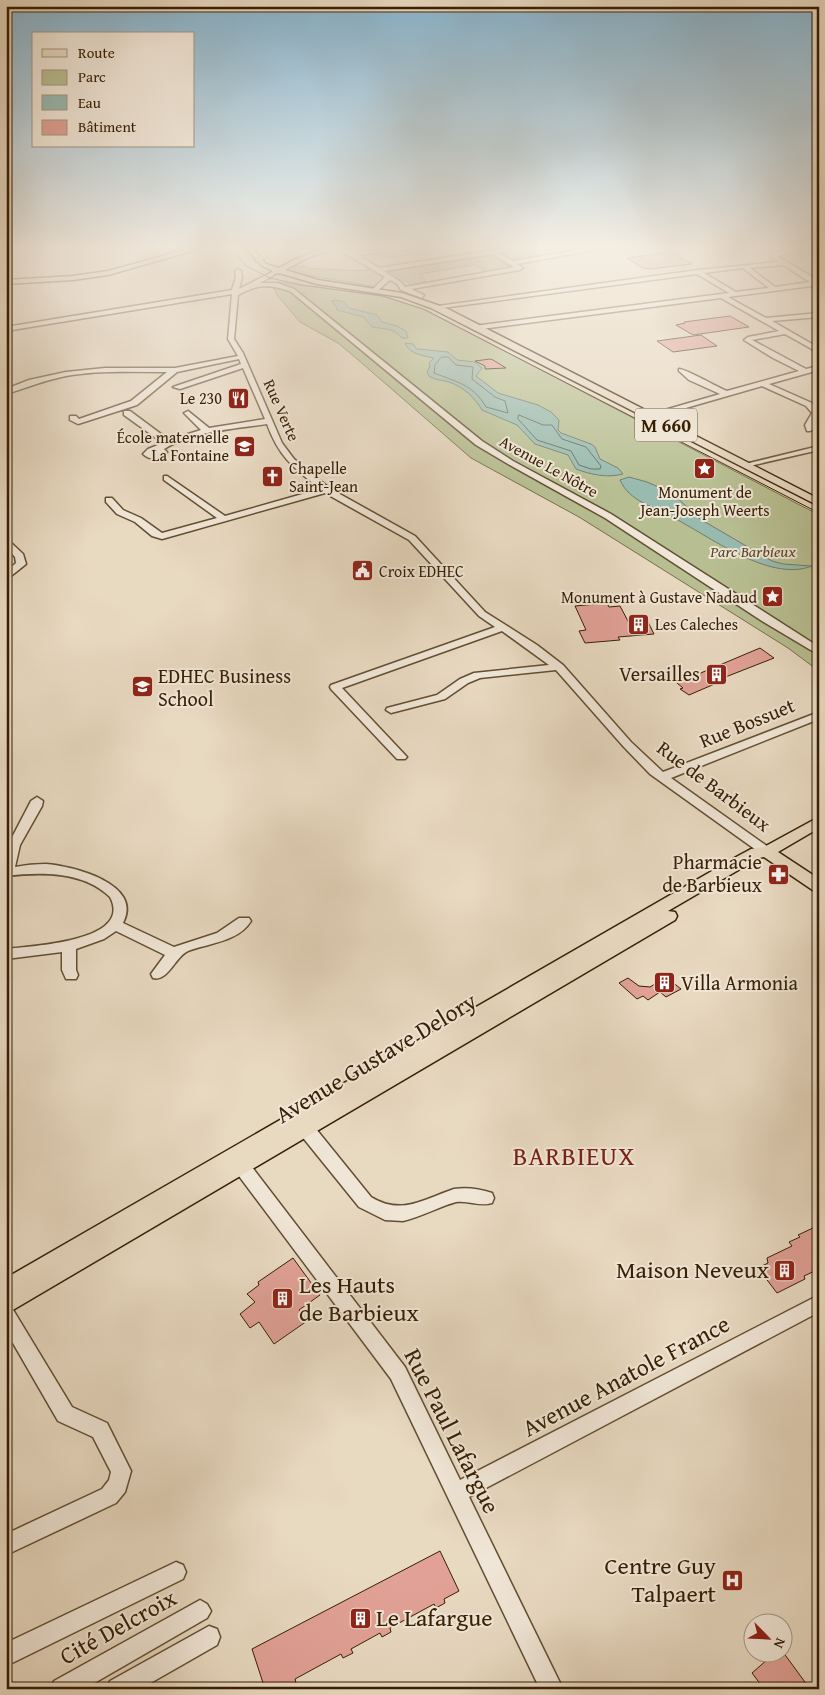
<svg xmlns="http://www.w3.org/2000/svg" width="825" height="1695" font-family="'Gentium Book Plus',serif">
<rect width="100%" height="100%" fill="#e8d9c1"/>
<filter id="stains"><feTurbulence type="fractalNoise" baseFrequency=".004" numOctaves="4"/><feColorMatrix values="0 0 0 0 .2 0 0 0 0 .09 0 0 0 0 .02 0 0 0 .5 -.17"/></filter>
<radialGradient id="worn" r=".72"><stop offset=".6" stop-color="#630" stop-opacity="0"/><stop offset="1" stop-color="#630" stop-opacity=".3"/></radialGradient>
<g fill="#b7bf92" stroke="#776f4a">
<path d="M414 249H448L387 258 373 252Z"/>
<path d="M524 249H566L568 250 513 261 500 254Z"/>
<path d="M489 256 510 267 488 272 474 265 420 274 426 281 414 286 389 271Z"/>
<path d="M296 266H305L308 269C331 268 352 273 373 269L380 273 383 279 376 287 295 273 293 271Z"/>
<path d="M279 282 382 296 426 310 819 515V671L788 648 579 517 471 458 356 358 338 343 300 322 277 295 272 285Z"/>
</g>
<g fill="#98baaf" stroke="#717c6a">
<path d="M336 300 344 302 349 308 377 315 382 322 397 326 406 331 408 338H402C394 328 384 329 372 327L364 317 337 310 336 306 331 301Z"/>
<path d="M405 343 413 344 417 349 448 352 457 360 475 362 482 368 476 376 498 393 538 405 551 412 559 420 558 430 561 433 591 444 595 447 600 459 618 468 623 474C607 478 592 475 576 469L568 455 535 444 517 425 482 410C475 398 464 387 449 382 442 380 436 380 430 377L427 372 430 366 429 363 434 358C424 356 409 354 405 343Z"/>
<path d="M629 477 647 482 672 493 700 519 772 561 783 564 812 566C769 583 708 535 672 517 654 507 629 501 620 480Z"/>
</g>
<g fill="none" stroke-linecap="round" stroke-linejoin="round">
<g stroke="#686c59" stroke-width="1">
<path d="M442 357H448L456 365 473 367 472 379 495 397 505 401 508 413 486 407C473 384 456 382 434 373L435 365Z"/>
<path d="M519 415 543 425H552L562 439 586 447 601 466 600 469H591L579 465 571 451 537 440 518 419Z"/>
</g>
</g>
<g fill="#e1a196" stroke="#371f03">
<path d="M672 252 692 264 650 269 643 268 627 258Z"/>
<path d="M730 316 749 327 693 335 676 325 685 323 684 322Z"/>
<path d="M701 335 717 346 673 352 657 341Z"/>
<path d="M490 359 493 360 506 368 485 369V366L475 361Z"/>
<path d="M607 603 609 607 620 606 629 623 648 622 654 634 618 637 620 640 585 643 579 631 586 630 575 606Z"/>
<path d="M760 648 774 658 723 678 724 680 689 695 680 689 683 688 677 683Z"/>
<path d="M666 977 681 989 666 997 660 992 648 1000 643 996 637 999 619 983 628 978 639 986 650 987Z"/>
<path d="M815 1227 819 1231V1269L804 1276 805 1279 777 1293 758 1268 768 1263 767 1258 792 1246 789 1242 800 1237 798 1235Z"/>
<path d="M293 1258 320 1295 299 1310 307 1321 274 1344 259 1322 250 1328 240 1314 255 1302 247 1294 259 1285 258 1282Z"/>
<path d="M440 1551 459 1591 444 1599 445 1603 436 1608 434 1604 390 1628 391 1632 382 1637 380 1633 351 1649 353 1653 343 1658 341 1654 295 1679 296 1683 286 1689 284 1684 276 1689H265L252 1649Z"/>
<path d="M776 1652H783L810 1689H764L752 1673Z"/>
</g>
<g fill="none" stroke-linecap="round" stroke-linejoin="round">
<defs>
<g id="minor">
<path d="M256 249H262L267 256 258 262 255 260 261 256Z"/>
<path d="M337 249H345L352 252 408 249 359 255 379 268 501 249H516L499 253 513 261 585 249H599L517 264 523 268 520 270 411 289 424 295 422 298 401 290 397 284 390 280 377 291H373V289L385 277ZM492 254 514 267 405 287 401 282 384 271Z"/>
<path d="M791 249H803L777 256 819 281V285L728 297 766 318 819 313V317L772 321 819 348V353L785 334 752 340 806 369 819 366V370L769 384 812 403 819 410 813 425 814 429 810 431H807L805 425 812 413 806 406 762 386 651 418 644 416 720 394 689 380 679 371V369C684 368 719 388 727 391L799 371 773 358 744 340 748 337 779 331 721 298 474 330 471 328 474 326 729 293 697 274 434 309 431 307 698 270 778 262 770 256V254ZM783 265 810 282 775 287 750 268ZM743 268 769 288 736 292 704 273Z"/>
<path d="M238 269 241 271 242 277 239 289 270 273H274V275L260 283H277L294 289 482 441 513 461 611 514 819 647V655L762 621 605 518 508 464 476 445 290 291C268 284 258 284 238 295L234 339 243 353 282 443 294 459 329 488 415 536 485 612 537 645 563 665 631 742 663 772 819 712V719L671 778 771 849 773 852 771 855H763L650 774 623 746 556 670 480 678 468 683 445 699 391 713 386 710 387 708 437 695 460 679 474 673 549 665 502 631 342 688 407 757 405 759H397L331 689 330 687 331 685 495 627 479 616 409 540 325 493 162 539 152 536 135 522 117 514 106 502V498H112L123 510 141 518 162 533 217 518 164 480V476H167L225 516 320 489C293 467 279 457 267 424 233 429 194 431 164 449L167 452C161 460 150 461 143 454L148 449 163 443 124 415V411H130L169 440 201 430 184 413 188 411 209 428 265 419 243 368 180 389 173 387 241 364 239 359 177 372 137 405 78 424 70 420V416H76L79 419 131 401 167 372C134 372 99 370 66 376 45 380 26 388 6 394V389L29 380 66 372 105 368H175L238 356 228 339 232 294 6 331V327L232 290 236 277 235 271Z"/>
<path d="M819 446V450L745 467 741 465Z"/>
<path d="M6 538 23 554 26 564 6 580V572L16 563 15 557 6 547Z"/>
<path d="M37 797 43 801 42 806 20 845 15 867C25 865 36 864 46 864 73 866 144 884 123 923L174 947 217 933 239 918H249L251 921C238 942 209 943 188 951 175 957 168 982 153 978L151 974 165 955 116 931 104 939 76 949V970L78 975 76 979H66L62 970V952L6 959V949C30 946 134 942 110 897 83 871 41 872 6 876V849L31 801Z"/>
<path d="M306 1123 312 1124 371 1197C402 1216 424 1199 454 1189 467 1187 480 1189 492 1193L494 1198 492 1203C480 1207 468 1200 456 1202 438 1207 421 1217 403 1221L385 1220 359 1207 300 1134 298 1129 300 1124Z"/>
<path d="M236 1152 242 1154 405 1367 460 1480 819 1295V1312L469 1497 563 1689H540L391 1379 230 1164 228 1159 230 1154Z"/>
<path d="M6 1306 12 1308 72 1407 107 1423 131 1471 125 1492 116 1503 6 1555V1534L102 1489 109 1480 111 1472 93 1437 58 1421 6 1331Z"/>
<path d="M176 1562 183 1565 186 1572 183 1579 6 1666V1643Z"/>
<path d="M200 1600 207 1604 211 1611 207 1618 84 1689H51L54 1681Z"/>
<path d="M209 1626 217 1629 220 1637 217 1645 140 1689H107L110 1681Z"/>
</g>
<g id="major">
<path d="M188 249H199L108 275 73 280 6 284V280L73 276 108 271Z"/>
<path d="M247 249H254L266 264 279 268C296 259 313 249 333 249L309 257 285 270 318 280 402 293 446 308 819 499V506L431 308 401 297 317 284 279 273 271 275 270 273 273 271 262 266Z"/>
<path d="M819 817V828L778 852 819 879V892L814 891 764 857 759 858 668 911 675 912 677 916 675 920 6 1314V1278L738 856 751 849 764 847Z"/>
</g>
</defs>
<use href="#minor" stroke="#634e32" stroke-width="3"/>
<use href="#major" stroke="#371f03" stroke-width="3"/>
<use href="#minor" fill="#f0e6d7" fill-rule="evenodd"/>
<use href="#major" fill="#e8d9c1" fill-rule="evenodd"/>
<path stroke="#371f03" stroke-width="1" d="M233 249 246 266 270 278 302 285 383 296 423 309 819 513"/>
</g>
<linearGradient id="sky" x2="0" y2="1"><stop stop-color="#88b6d1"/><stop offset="0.51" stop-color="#f5eee3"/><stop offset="1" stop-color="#f5eee3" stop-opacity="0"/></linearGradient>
<rect width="825" height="486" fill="url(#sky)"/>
<defs>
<symbol id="restaurant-square" viewBox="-11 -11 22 22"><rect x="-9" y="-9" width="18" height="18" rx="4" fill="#8f2418" stroke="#f0e6d7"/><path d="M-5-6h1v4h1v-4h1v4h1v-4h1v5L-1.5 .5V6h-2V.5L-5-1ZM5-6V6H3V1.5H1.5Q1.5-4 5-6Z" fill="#fff"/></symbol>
<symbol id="school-square" viewBox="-11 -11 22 22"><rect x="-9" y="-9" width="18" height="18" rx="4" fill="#8f2418" stroke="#f0e6d7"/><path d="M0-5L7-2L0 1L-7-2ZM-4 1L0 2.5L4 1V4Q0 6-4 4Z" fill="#fff"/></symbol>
<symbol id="sight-square" viewBox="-11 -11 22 22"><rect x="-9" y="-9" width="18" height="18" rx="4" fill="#8f2418" stroke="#f0e6d7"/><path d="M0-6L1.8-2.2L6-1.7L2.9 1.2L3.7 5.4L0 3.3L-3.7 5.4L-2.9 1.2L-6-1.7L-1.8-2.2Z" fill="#fff"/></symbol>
<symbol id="church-square" viewBox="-11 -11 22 22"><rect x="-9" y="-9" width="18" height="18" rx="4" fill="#8f2418" stroke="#f0e6d7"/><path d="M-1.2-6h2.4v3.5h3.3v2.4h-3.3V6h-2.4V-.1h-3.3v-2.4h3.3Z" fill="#fff"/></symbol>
<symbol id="civic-square" viewBox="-11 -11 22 22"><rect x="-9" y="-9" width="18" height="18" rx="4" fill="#8f2418" stroke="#f0e6d7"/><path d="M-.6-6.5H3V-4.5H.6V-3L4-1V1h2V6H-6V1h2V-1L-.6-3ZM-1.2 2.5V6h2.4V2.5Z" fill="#fff"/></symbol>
<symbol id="building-square" viewBox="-11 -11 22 22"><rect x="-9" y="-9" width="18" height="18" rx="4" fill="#8f2418" stroke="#f0e6d7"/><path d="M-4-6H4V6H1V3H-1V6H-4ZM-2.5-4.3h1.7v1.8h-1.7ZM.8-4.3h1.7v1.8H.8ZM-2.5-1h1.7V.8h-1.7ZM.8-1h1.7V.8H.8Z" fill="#fff"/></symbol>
<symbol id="university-square" viewBox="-11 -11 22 22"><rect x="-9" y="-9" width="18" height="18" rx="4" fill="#8f2418" stroke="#f0e6d7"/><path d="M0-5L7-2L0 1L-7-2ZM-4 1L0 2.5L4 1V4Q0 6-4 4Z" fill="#fff"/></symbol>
<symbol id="pharmacy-square" viewBox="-11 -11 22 22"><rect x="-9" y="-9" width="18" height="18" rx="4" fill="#8f2418" stroke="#f0e6d7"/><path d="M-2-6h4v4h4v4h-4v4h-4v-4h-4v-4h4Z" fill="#fff"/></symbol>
<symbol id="hospital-square" viewBox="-11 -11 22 22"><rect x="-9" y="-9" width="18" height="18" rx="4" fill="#8f2418" stroke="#f0e6d7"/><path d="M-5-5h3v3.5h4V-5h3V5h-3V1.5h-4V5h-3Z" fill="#fff"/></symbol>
</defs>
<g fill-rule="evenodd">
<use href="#restaurant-square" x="226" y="386" width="25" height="25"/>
<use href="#school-square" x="232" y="434" width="25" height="25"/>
<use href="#sight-square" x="692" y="456" width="25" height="25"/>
<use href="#church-square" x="260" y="464" width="25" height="25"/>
<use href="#civic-square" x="350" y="558" width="25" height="25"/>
<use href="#sight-square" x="760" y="584" width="25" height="25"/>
<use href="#building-square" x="626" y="612" width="25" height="25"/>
<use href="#building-square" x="704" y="662" width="25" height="25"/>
<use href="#university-square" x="130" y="674" width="25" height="25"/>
<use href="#pharmacy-square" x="766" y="862" width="25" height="25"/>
<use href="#building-square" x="652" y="970" width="25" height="25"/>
<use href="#building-square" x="772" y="1258" width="25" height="25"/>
<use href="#building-square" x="270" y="1286" width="25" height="25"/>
<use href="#hospital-square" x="720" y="1568" width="25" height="25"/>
<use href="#building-square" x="348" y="1606" width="25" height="25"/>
</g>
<g text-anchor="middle" stroke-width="4" stroke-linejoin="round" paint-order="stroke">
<g font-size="16" fill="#371f03" stroke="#f0e6d7" text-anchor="end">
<text x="222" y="404">Le 230</text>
<text x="229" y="443">École maternelle<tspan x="229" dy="18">La Fontaine</tspan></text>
<text x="289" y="474" text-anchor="start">Chapelle<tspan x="289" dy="18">Saint-Jean</tspan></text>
<text x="705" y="498" text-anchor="middle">Monument de<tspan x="705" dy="18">Jean-Joseph Weerts</tspan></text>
<text x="379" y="577" text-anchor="start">Croix EDHEC</text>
<text x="757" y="603">Monument à Gustave Nadaud</text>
<text x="655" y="630" text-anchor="start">Les Caleches</text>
</g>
<g font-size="16" fill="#371f03" stroke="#f0e6d7">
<text transform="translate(282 410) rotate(66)" y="6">Rue Verte</text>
<text transform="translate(549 466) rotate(29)" y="6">Avenue Le Nôtre</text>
</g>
<g font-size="16" font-style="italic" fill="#574727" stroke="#f0e6d7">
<text x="753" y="557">Parc Barbieux</text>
</g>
<rect fill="#f0e6d7" stroke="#6e5b43" stroke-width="1" x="635" y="408.5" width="62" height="33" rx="4"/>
<g font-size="19" font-weight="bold" fill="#371f03">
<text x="666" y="432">M 660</text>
</g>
<g font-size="20" fill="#371f03" stroke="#f0e6d7" text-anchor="end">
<text x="700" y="681">Versailles</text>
<text x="158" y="683" text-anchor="start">EDHEC Business<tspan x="158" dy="23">School</tspan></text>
<text x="762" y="869">Pharmacie<tspan x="762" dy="23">de Barbieux</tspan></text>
<text x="681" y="990" text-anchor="start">Villa Armonia</text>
</g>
<g font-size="20" fill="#371f03" stroke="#f0e6d7">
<text transform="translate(747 723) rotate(-22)" y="7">Rue Bossuet</text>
<text transform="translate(714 786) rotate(37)" y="7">Rue de Barbieux</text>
</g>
<g font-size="24" fill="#371f03" stroke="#f0e6d7">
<text transform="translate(376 1058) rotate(-31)" y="8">Avenue Gustave Delory</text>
<text transform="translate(626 1376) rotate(-28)" y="8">Avenue Anatole France</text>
<text transform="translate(452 1431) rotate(63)" y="8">Rue Paul Lafargue</text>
<text transform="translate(118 1627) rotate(-29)" y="8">Cité Delcroix</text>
</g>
<g font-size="24" fill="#371f03" stroke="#f0e6d7" text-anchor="end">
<text x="769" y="1278">Maison Neveux</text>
<text x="299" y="1293" text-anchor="start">Les Hauts<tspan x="299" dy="28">de Barbieux</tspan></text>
<text x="716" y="1574">Centre Guy<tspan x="716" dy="28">Talpaert</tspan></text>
<text x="376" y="1626" text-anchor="start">Le Lafargue</text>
</g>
<g font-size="26" letter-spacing="1" fill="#7a1f14" stroke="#f0e6d7">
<text x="574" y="1165">BARBIEUX</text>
</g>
</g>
<rect width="825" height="1695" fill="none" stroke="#e8d9c1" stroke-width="25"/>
<rect x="8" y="8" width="810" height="1680" fill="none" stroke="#371f03" stroke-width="2.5"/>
<rect x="12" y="12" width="800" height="1670" fill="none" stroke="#371f03"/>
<rect x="32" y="32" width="162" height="115" fill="#f0e6d7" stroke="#a69682"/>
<rect x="42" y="49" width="25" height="8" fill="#e8d9c1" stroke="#a69682"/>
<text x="78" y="58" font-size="15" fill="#371f03">Route</text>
<rect x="42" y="70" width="25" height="15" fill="#b7bf92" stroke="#a69682"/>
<text x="78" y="82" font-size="15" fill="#371f03">Parc</text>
<rect x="42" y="95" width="25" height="15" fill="#98baaf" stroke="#a69682"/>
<text x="78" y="108" font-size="15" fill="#371f03">Eau</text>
<rect x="42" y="120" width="25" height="15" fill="#e1a196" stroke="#a69682"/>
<text x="78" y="132" font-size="15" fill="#371f03">Bâtiment</text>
<g transform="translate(768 1638) rotate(114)"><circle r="24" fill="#f0e6d7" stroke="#a69682"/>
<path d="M0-4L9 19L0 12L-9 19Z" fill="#8f2418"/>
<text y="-8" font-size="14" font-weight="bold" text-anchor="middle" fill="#371f03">N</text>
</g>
<rect width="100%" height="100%" filter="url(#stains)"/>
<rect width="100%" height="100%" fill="url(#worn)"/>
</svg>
